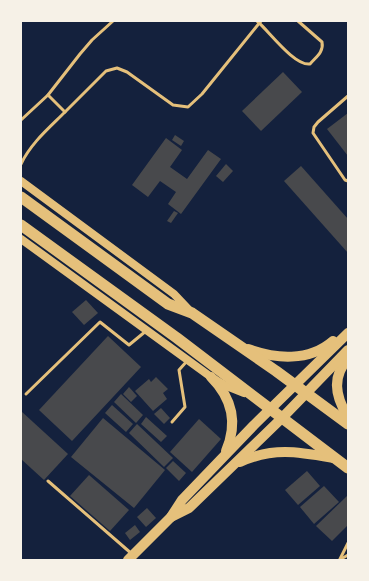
<svg xmlns="http://www.w3.org/2000/svg" width="369" height="581" font-family="Manrope,sans-serif">
<rect width="100%" height="100%" fill="#14213d"/>
<g fill="#48494c">
<path d="M283 72 302 92 261 131 242 111Z"/>
<path d="M348 113V156L327 129Z"/>
<path d="M175 135 184 141 181 146 172 140Z"/>
<path d="M166 138 182 150 170 167 187 179 208 150 221 159 181 214 168 204 176 192 160 181 148 197 132 185Z"/>
<path d="M226 164 233 171 223 182 216 176Z"/>
<path d="M301 166 348 219V253L284 181Z"/>
<path d="M174 211 178 213 171 223 167 221Z"/>
<path d="M86 300 98 313 84 325 72 312Z"/>
<path d="M108 336 141 367 72 441 39 410Z"/>
<path d="M156 377 168 389 163 393 167 399 153 411 135 391 149 379 151 382Z"/>
<path d="M129 387 137 396 131 402 123 394Z"/>
<path d="M121 394 143 415 136 423 114 402Z"/>
<path d="M112 405 133 424 126 432 105 413Z"/>
<path d="M161 408 170 418 164 424 154 414Z"/>
<path d="M21 411 68 454 44 480 21 459Z"/>
<path d="M146 417 167 436 161 442 141 424Z"/>
<path d="M103 418 165 470 134 508 71 457Z"/>
<path d="M199 419 221 439 192 472 170 452Z"/>
<path d="M137 424 173 458 164 467 129 433Z"/>
<path d="M173 461 186 473 179 481 166 468Z"/>
<path d="M307 471 320 486 298 505 285 490Z"/>
<path d="M89 475 129 510 110 531 70 496Z"/>
<path d="M324 486 339 502 314 524 300 507Z"/>
<path d="M347 496 348 497V525L332 541 316 526Z"/>
<path d="M147 508 156 518 146 527 137 517Z"/>
<path d="M135 525 140 532 130 540 125 533Z"/>
</g>
<g fill="none" stroke-linecap="round" stroke-linejoin="round">
<g stroke="#e5c07b" stroke-width="3">
<path d="M257 21C269 31 294 66 310 64 316 57 324 52 322 42L298 21"/>
<path d="M48 95 65 112 106 71 117 68 127 72 173 105 188 107 202 94 261 21"/>
<path d="M348 96 318 122 314 127 313 133 345 180 348 181"/>
<path d="M21 120 48 95 80 54 92 40 113 21"/>
<path d="M21 164C31 143 49 128 65 112"/>
<path d="M26 394 100 322 129 345 146 331"/>
<path d="M172 422 185 407 179 370 187 361"/>
<path d="M48 481 132 554"/>
<path d="M340 559 348 543"/>
<path d="M341 559 348 555"/>
</g>
<g stroke="#e5c07b" stroke-width="8">
<path d="M21 181 174 294 191 312"/>
<path d="M21 239 211 377 224 385 244 393"/>
</g>
<g stroke="#e5c07b" stroke-width="10">
<path d="M248 349C275 359 309 362 333 341"/>
<path d="M348 359C331 377 336 398 348 417"/>
<path d="M211 377C232 398 238 423 226 451"/>
<path d="M240 462C273 447 299 452 333 458"/>
<path d="M171 517 189 508 282 418 348 350"/>
<path d="M128 560 171 517 182 500 254 425 348 333"/>
</g>
<g stroke="#e5c07b" stroke-width="11">
<path d="M21 197 168 304 192 313 276 371 348 424"/>
<path d="M21 225 177 338 348 468"/>
</g>
</g>
<rect width="369" height="581" fill="none" stroke="#f6f1e7" stroke-width="44"/>
</svg>
